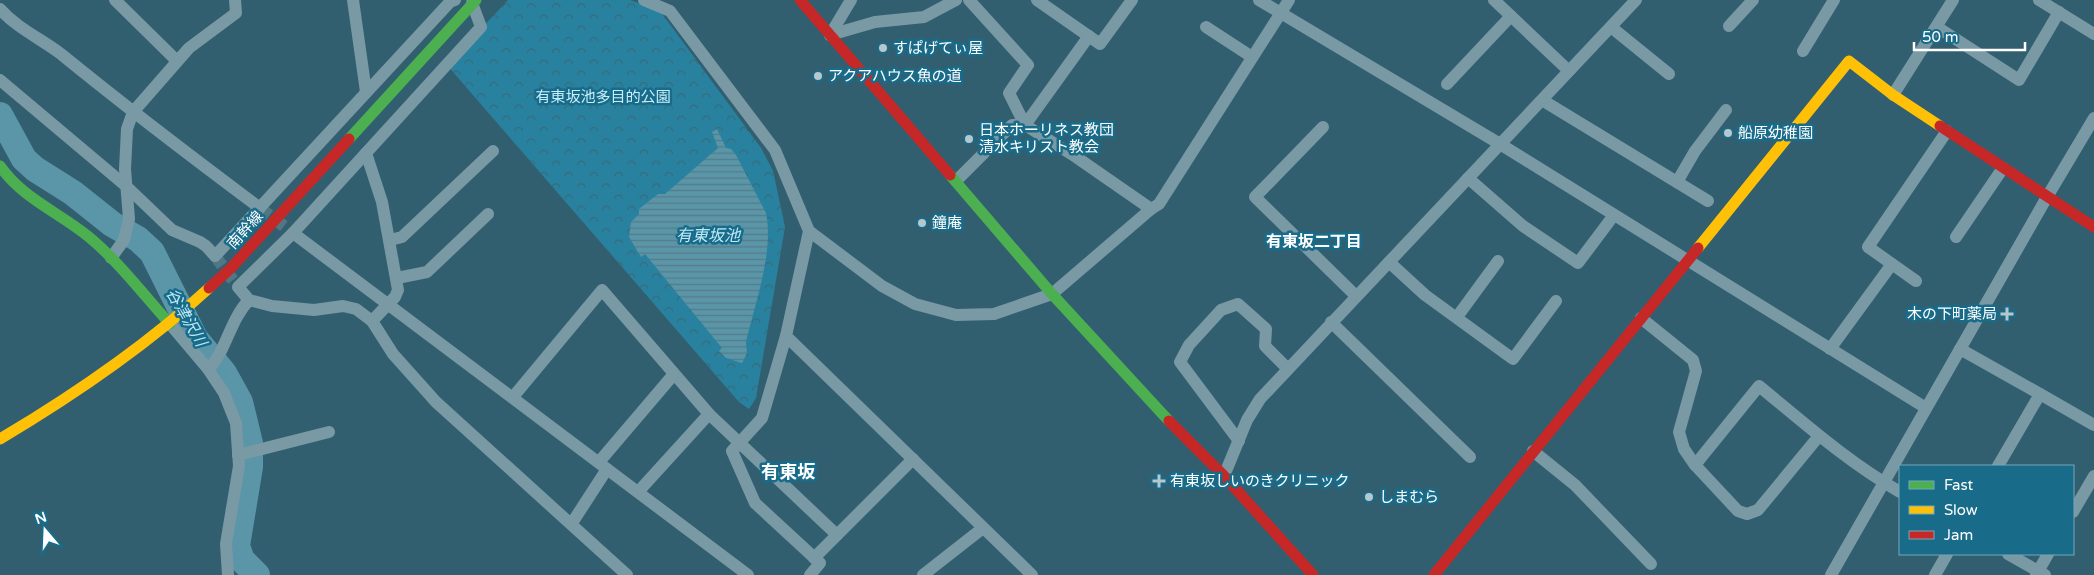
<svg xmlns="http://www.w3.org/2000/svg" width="2094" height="575" font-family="'Varela Round','Noto Sans JP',sans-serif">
<defs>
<pattern id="forest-crowns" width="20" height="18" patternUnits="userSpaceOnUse" patternTransform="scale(1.25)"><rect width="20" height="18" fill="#28829f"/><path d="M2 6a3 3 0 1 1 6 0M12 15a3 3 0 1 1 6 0" fill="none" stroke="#386a7a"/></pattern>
<pattern id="water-rules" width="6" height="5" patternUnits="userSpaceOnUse" patternTransform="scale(1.25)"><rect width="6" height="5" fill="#5a95a8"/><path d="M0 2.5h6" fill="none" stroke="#557b88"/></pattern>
</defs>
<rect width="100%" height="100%" fill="#325f70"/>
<path fill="url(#forest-crowns)" d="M508 0H630L660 11 761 148 773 171 785 227 756 398 749 409 739 402 447 65Z"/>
<path fill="url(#water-rules)" d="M717 129 726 148 731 149 736 155 766 213C774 252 755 303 746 342L747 353 742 363 726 358 719 351 722 348 645 254 641 257 629 237 631 222 639 214V209L658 194H665L718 148 712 132Z"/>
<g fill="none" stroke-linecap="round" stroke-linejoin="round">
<path stroke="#5a95a8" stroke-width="26" d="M0 115 24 159 35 169 73 193 112 224 138 239 152 252 195 338 224 373 240 402 250 443V467L237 546 242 560 257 575"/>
<g stroke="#517785" stroke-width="12" stroke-dasharray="12 6" stroke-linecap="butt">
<path d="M260 208 293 233"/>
<path d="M215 256 238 287"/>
</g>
<g stroke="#7999a5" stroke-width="12">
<path d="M115 0 177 61"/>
<path d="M353 0 366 92"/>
<path d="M644 0 670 11 775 150 809 231 786 336 1032 575"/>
<path d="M969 0 1028 65 1009 93 1025 125 1076 157 1151 209"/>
<path d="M1037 0 1100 44 1132 0"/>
<path d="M1259 0 1500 144 1926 408"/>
<path d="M1494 0 1569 71"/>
<path d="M2039 0 2094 34"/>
<path d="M0 9C17 28 41 39 61 54 126 107 193 158 260 208"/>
<path d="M1729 26 1753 0"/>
<path d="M1206 27 1252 57"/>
<path d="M1611 27 1669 74"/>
<path d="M1937 27 2019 80 2059 12"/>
<path d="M830 35 875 22 924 17 956 0"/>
<path d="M830 35 851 0"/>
<path d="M1803 51 1834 0"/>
<path d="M0 80 126 186 172 230 200 242 206 246 215 256 450 2 455 0"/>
<path d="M1447 84 1511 16"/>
<path d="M1893 95 1953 0"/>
<path d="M1542 100 1708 201"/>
<path d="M1323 127 1255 197 1356 296"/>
<path d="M366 153 382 202 398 290 395 297 372 321 393 354 436 402 627 575"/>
<path d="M1468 178 1523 226 1578 263 1614 215"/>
<path d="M956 181 1012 125H1025L1089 36"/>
<path d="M1677 182 1695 151 1726 110"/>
<path d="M809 231 882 286 915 304 956 315 994 314 1052 294 1151 209 1159 204 1289 0"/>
<path d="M293 233 748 575"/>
<path d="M1956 237 2003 168"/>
<path d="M390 240 402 237 493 151"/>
<path d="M111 258 124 240 129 219 125 169 127 129 133 112 189 48 236 13 235 0"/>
<path d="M1389 262 1425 295 1513 359 1556 301"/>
<path d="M397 278 427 272 488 214"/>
<path d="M1916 281 1868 247 1947 131"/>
<path d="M1457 317 1498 261"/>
<path d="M1641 318 1693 360 1696 371 1679 432 1684 449 1695 465"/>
<path d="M372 321 356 309 343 306 314 310 272 306 249 300 238 287 293 233 481 27 472 3"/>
<path d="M1331 322 1470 457"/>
<path d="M170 324 208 369 224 393 236 423 239 466 226 544 228 575"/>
<path d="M786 336 762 418 732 451 755 503 820 563 810 575"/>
<path d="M1830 349 1892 264"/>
<path d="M1960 349 2040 394 1998 466"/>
<path d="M208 369C226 353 229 321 249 300"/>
<path d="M2040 394 2094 425"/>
<path d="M513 397 602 290 709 414 837 535"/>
<path d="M1819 436 1758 510 1747 514 1738 511 1695 465 1759 386C1804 423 1849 463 1900 492"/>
<path d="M1239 441 1180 362 1189 345 1221 310 1238 304 1266 329 1265 346 1288 369"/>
<path d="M1533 451 1575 485 1651 564"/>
<path d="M238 455 329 432"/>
<path d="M599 462 674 374"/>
<path d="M1224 476 1247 420 1260 399 1636 0"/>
<path d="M638 492 709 414"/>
<path d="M2073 512 2094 476"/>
<path d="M572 523 607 469"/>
<path d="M2008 554 2045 575"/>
<path d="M814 558 913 459"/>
<path d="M923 575 983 528"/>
<path d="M1831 575 2047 197 2094 118"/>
<path d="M1935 575 1947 554"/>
<path d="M2036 575 2048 554"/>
</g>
<g stroke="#4caf50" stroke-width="11">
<path d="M349 139 476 0"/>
<path d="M0 166C23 199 59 212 89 237 119 262 144 295 170 324"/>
<path d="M950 175 1052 294 1169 421"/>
</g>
<g stroke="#ffc107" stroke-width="11">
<path d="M1698 248 1849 61 1893 95 1940 126"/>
<path d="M0 439C74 395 146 346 209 288"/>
</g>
<g stroke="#c62828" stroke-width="11">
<path d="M800 0 950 175"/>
<path d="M1940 126 2094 227"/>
<path d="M209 288 231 268 349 139"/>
<path d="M1169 421 1224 476 1313 575"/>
<path d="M1434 575 1698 248"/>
</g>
</g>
<g fill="#b7c7cd" stroke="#186c8a" stroke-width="2">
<circle cx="883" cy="48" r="5"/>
<circle cx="818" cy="76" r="5"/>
<circle cx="1728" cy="133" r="5"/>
<circle cx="969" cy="139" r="5"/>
<circle cx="922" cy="223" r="5"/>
<path d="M2004.5 306.5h5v5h5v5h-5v5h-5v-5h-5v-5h5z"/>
<path d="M1156.5 473.5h5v5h5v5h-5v5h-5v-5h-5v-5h5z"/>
<circle cx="1369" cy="497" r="5"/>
</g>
<g text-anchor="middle" stroke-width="5" stroke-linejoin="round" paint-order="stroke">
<g font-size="15" fill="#fff" stroke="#186c8a" text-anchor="start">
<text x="893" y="53">すぱげてぃ屋</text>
<text x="828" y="81">アクアハウス魚の道</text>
<text x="979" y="135">日本ホーリネス教団<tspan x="979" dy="17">清水キリスト教会</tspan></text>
<text x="1738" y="138">船原幼稚園</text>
<text x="932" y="228">鐘庵</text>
<text x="1997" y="319" text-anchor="end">木の下町薬局</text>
<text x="1170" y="486">有東坂しいのきクリニック</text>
<text x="1379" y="502">しまむら</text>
</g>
<g font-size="15" fill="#c6edfa" stroke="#186c8a">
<text x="603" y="102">有東坂池多目的公園</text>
</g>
<g font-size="15" fill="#fff" stroke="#186c8a">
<text transform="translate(245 230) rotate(-48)" y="5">南幹線</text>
</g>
<g font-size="16" font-style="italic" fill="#bde9f7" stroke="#186c8a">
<text x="708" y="241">有東坂池</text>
<text transform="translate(187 317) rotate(60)" y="6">谷津沢川</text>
</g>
<g font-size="16" font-weight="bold" fill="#fff" stroke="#186c8a">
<text x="1314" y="247">有東坂二丁目</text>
</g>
<g font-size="18" font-weight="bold" fill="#fff" stroke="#186c8a">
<text x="788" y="478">有東坂</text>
</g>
</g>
<rect x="1899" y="465" width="175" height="90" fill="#186c8a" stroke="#74a7b9"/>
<rect x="1909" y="481" width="25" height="8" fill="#4caf50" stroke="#74a7b9"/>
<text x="1944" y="490" font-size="15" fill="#ffffff">Fast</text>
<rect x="1909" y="506" width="25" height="8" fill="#ffc107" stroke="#74a7b9"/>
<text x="1944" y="515" font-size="15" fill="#ffffff">Slow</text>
<rect x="1909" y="531" width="25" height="8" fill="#c62828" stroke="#74a7b9"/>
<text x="1944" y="540" font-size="15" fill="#ffffff">Jam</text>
<g transform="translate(45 530) rotate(341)" stroke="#186c8a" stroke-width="4" paint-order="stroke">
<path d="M0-4L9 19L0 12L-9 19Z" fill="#ffffff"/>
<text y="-8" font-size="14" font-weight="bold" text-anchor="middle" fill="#ffffff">N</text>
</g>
<path d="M1914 42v8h111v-8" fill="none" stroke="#ffffff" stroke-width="2.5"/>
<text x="1922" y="42" font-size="15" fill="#ffffff" stroke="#186c8a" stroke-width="4" paint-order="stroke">50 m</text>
</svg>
